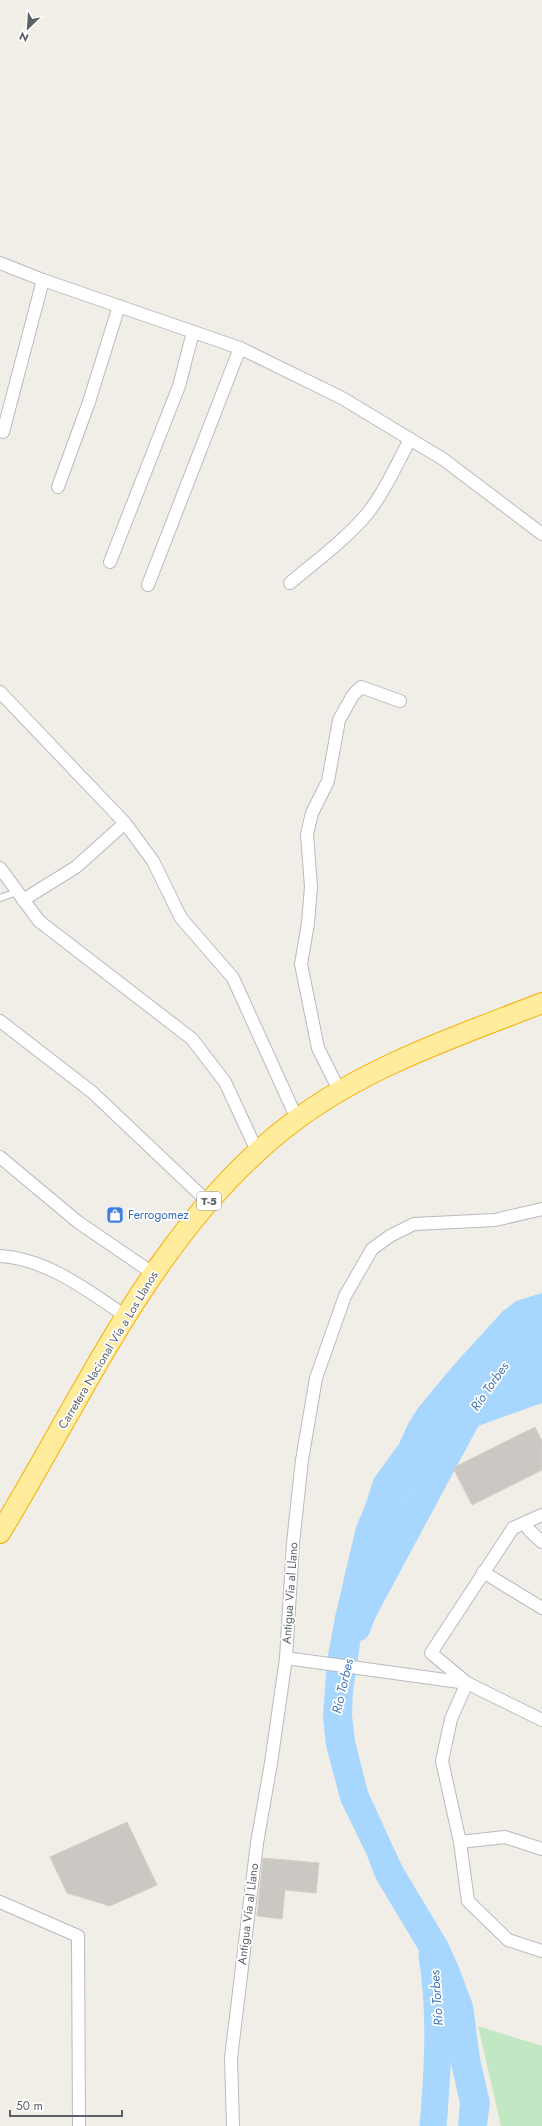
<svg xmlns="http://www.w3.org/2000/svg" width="542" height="2126" font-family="Jost,sans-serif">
<rect width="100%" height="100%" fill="#f0eee6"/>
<path fill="#c2e8c3" d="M478 2026 542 2046V2126H501Z"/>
<path fill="#a7d7ff" d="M542 1293V1403L470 1429 423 1473 406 1503 380 1566 377 1583 363 1624 353 1691 352 1715 355 1741 368 1792 402 1866 447 1941 458 1965 473 2005 480 2059 490 2102 487 2126H458L460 2103 451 2064 445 2013 421 1954 376 1879 366 1853 341 1802 326 1746 323 1716 327 1661 335 1617 356 1527 365 1506 374 1478 399 1444 409 1422 418 1408 452 1367 502 1312 516 1301Z"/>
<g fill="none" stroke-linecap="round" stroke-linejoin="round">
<g stroke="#a7d7ff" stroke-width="27">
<path d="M357 1628 363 1612 470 1413"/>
<path d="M432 1955C441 2012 438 2069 433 2126"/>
</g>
</g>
<g fill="#cbc8c3" stroke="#d5d0c4">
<path d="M535 1427 542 1441V1470L472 1505 453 1468Z"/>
<path d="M127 1822 157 1885 110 1906 67 1893 50 1857Z"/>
<path d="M263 1858 319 1863 316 1893 285 1890 282 1919 257 1916Z"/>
</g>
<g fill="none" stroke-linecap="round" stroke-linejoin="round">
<defs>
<path id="service" d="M0 898 17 892"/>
<g id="minor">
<path d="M0 263 43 280 240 348 342 398 443 459 542 534"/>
<path d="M3 432 43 280"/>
<path d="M58 487 89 402 119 306"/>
<path d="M110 562 179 386 193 332"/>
<path d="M290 583C316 561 345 540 367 514 385 491 397 464 410 439"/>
<path d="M148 585 240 348"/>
<path d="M0 692 125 823 153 861 181 918 233 978 297 1119"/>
<path d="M0 868 39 921 192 1039 225 1082 258 1153"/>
<path d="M23 900 76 867 125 823"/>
<path d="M0 1021 92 1092 208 1202"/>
<path d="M340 1092 318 1048 301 964 308 923 311 887 307 834 312 813 328 781 339 720 353 695 361 687 400 701"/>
<path d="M0 1157 78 1222 154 1274"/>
<path d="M0 1256C48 1259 88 1291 127 1317"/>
<path d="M542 1515 513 1528 431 1653 467 1683 542 1720"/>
<path d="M525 1523 529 1530 542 1542"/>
<path d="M483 1572 542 1608"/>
<path d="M286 1658 467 1683 451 1719 442 1761 460 1842 468 1901 508 1940 542 1951"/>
<path d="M460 1842 505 1837 542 1849"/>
<path d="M0 1902 78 1936 79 2126"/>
<path d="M233 2126 231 2058 257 1843 271 1763 286 1658 293 1543 302 1460 316 1378 345 1296 372 1249 390 1236 414 1224 495 1220 542 1209"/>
</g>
<path id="trunk" d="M0 1533C88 1389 158 1222 297 1119 370 1065 458 1036 542 1003"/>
</defs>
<use href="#service" stroke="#b8bbc0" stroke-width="8"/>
<use href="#minor" stroke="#b8bbc0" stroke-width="14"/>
<use href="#trunk" stroke="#f6af00" stroke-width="22"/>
<use href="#service" stroke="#fff" stroke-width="6"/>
<use href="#minor" stroke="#fff" stroke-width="12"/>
<use href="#trunk" stroke="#ffec9d" stroke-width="20"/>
</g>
<defs>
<symbol id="shop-square" viewBox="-11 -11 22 22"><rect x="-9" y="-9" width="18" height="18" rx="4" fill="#3f7fe0" stroke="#fff"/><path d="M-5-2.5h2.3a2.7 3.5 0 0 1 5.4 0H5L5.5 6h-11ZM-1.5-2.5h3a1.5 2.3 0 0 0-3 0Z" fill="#fff"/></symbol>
</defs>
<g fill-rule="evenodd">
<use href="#shop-square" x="105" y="1205" width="20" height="20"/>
</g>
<g text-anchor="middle" stroke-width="3.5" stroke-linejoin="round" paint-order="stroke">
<rect fill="#fff" stroke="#8e9095" stroke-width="1" x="197" y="1192" width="24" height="18" rx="3"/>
<g font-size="11" font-weight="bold" fill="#5d6167">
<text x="209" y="1205">T-5</text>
</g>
<g font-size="12" fill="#366cbe" stroke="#fff" text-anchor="start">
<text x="128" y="1219">Ferrogomez</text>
</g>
<g font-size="12" fill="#5d6167" stroke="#fff">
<text transform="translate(108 1350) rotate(-59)" y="4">Carretera Nacional Vía a Los Llanos</text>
<text transform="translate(290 1593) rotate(-86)" y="4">Antigua Vía al Llano</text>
<text transform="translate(248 1914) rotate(-83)" y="4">Antigua Vía al Llano</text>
</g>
<g font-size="13" font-style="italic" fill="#4177b5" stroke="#fff">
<text transform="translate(489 1386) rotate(-55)" y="5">Río Torbes</text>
<text transform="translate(342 1686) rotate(-77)" y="5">Río Torbes</text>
<text transform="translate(436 1998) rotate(-94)" y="5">Río Torbes</text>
</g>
</g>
<g transform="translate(28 28) rotate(205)" stroke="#ffffff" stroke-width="3" paint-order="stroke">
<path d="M0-3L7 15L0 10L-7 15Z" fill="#5d6167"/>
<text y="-6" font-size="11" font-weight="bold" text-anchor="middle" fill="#5d6167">N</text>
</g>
<path d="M10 2110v6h112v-6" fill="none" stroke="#5d6167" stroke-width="2"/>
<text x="16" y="2110" font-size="12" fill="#5d6167" stroke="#ffffff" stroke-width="3" paint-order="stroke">50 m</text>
</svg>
